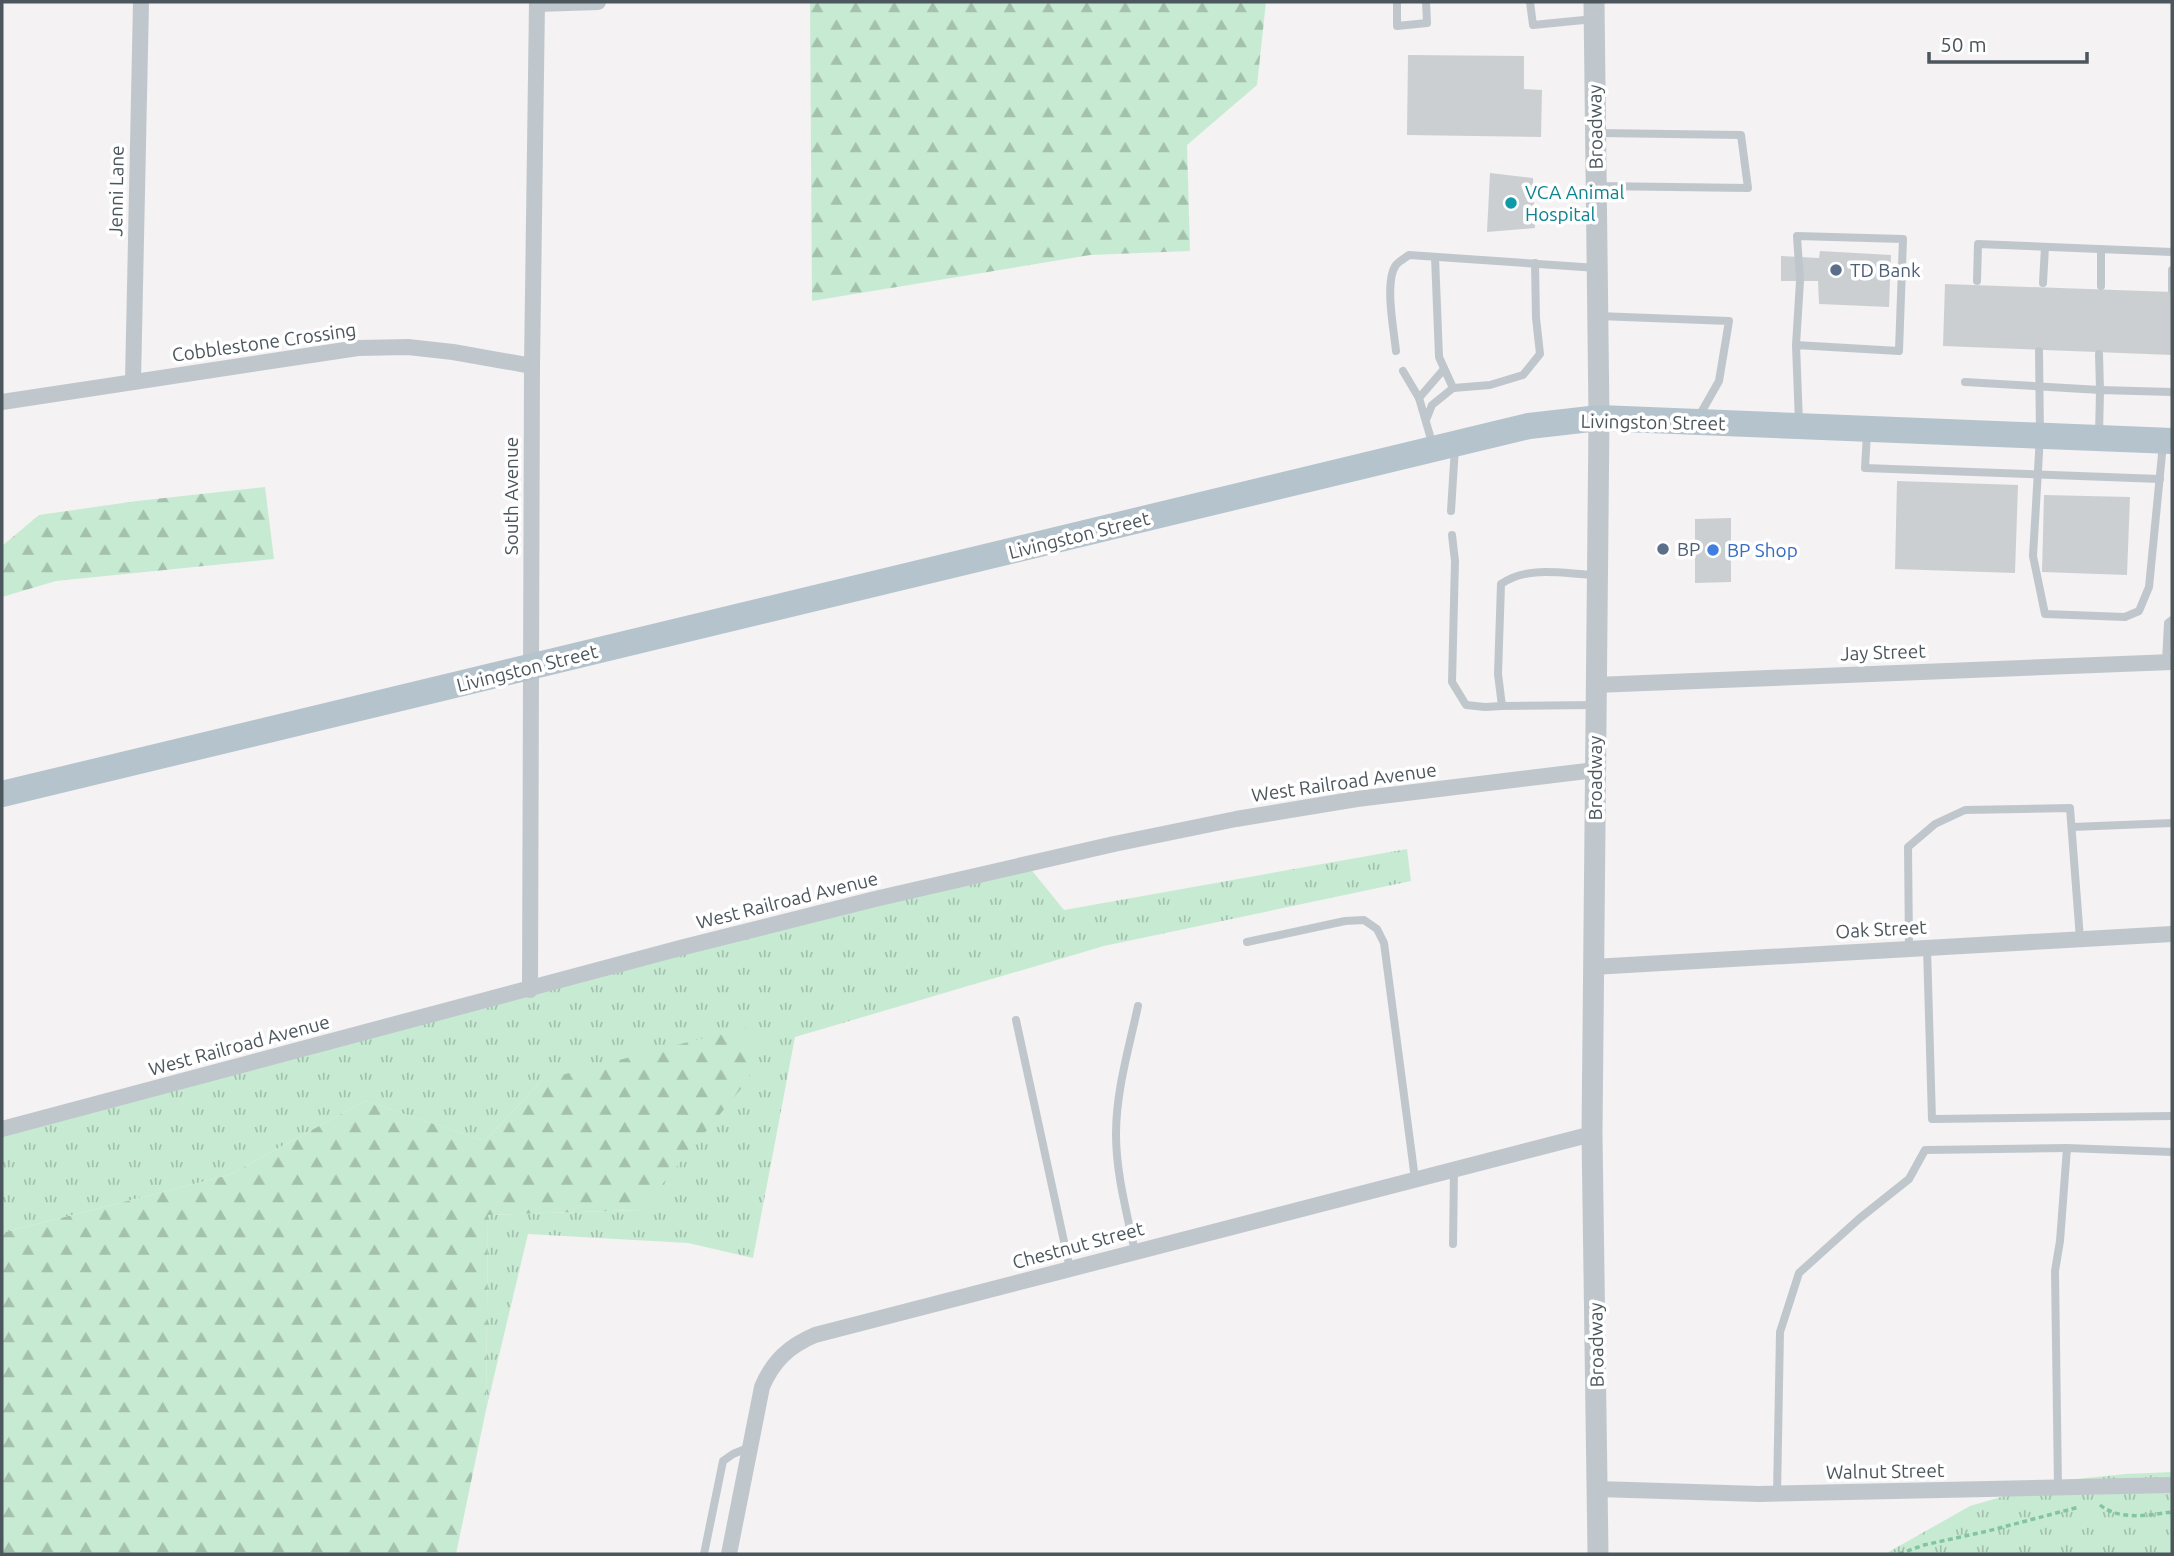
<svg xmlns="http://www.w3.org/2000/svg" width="2174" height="1556" font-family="Ubuntu,sans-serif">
<defs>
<pattern id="grass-tufts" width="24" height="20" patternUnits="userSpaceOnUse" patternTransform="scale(1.75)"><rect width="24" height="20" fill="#c7ebd2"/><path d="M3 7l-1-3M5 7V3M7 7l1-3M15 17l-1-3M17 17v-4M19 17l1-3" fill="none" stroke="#a4c1ae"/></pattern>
<pattern id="forest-firs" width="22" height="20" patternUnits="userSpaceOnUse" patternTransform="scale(1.75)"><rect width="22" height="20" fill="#c7ebd2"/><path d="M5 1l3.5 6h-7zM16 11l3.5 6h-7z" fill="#a4c1ae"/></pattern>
</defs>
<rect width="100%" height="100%" fill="#f4f2f2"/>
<g fill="url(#grass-tufts)">
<path d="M1407 849 1411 881 1104 946 795 1037 753 1258 688 1243 528 1234 486 1410 488 1215 641 1210 542 1080 485 1141 365 1101 229 1175 2 1233V1125L1029 867 1064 910Z"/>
<path d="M2172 1472V1554H1885L1970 1506 2056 1481 2126 1474Z"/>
</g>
<g fill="url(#forest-firs)">
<path d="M810 2H1266L1257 85 1187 145 1190 251 1090 255 812 301Z"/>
<path d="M265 487 274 559 56 581 2 597V546L39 515 137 501Z"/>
<path d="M750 1026 749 1079 641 1210 488 1215 486 1410 456 1554H2V1233L229 1175 365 1101 485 1141 542 1080Z"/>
</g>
<g fill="#cccfd2">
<path d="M1408 55 1524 56V89L1542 90 1541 137 1407 135Z"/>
<path d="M1490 173 1533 178 1535 228 1487 232Z"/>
<path d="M1820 251 1891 255 1889 307 1819 304 1818 281H1781V256L1819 258Z"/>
<path d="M1945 284 2172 292V355L1943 346Z"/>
<path d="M1897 481 2018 485 2015 573 1895 569Z"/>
<path d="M2044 495 2130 497 2127 575 2042 572Z"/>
<path d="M1731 518V582L1695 583V519Z"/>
</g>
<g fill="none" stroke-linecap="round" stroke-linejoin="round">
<g stroke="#83c5a0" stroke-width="3.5" stroke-dasharray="5 3.5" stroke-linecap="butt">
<path d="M2100 1505C2120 1521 2148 1515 2172 1512"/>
<path d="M1899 1554 1924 1545 1988 1531 2079 1507"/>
</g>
<g stroke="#c0c7cc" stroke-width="8">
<path d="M1397 2V26L1427 23 1426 2"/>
<path d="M1530 2 1533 25 1594 19"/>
<path d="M1596 186 1748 188 1741 135 1598 133"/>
<path d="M1435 257 1439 357 1453 388"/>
<path d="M1977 281 1978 244 2172 252"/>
<path d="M2043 283 2045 247"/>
<path d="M2101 286V249"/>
<path d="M2172 290V270"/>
<path d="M1598 316 1729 321 1719 381 1698 418"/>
<path d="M1796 345 1899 351 1903 239 1797 236 1800 281 1796 345 1799 423"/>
<path d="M1396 351C1394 331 1384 281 1396 265 1399 261 1405 258 1409 255L1597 268"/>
<path d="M2039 351 2040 436 2033 556 2045 614 2125 617 2139 611 2149 587 2163 444"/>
<path d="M1403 371 1419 398 1433 446"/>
<path d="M1965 382 2100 390 2099 354"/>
<path d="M1419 398 1444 369"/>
<path d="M1426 420 1432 405 1453 388 1490 385 1523 375 1540 354 1536 318 1535 263"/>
<path d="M1867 433 1865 468 2160 479"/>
<path d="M2099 435 2100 390 2172 392"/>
<path d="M1451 511 1455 447"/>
<path d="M1452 535 1455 561 1452 682 1466 705 1485 707 1502 706"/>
<path d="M1595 575C1563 574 1528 565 1501 584L1498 674 1502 706 1595 705"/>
<path d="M2166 662 2168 623 2172 620"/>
<path d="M2072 827 2172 823"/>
<path d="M1247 942 1345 921 1364 920 1377 929 1384 943 1415 1179"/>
<path d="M1927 948 1932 1119 2172 1116"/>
<path d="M1909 949 1908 847 1935 824 1965 810 2070 808 2080 939"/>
<path d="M1016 1020 1070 1269"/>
<path d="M1453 1244 1454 1169"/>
<path d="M1135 1252C1127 1213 1116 1174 1116 1134 1116 1091 1129 1048 1138 1006"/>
<path d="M2058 1488 2055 1271 2060 1241 2067 1148 2172 1152"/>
<path d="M1777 1494 1780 1332 1799 1273 1860 1218 1909 1179 1925 1150 2067 1148"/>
<path d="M704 1554 723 1461 733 1454 750 1447"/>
</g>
<g stroke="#c0c7cc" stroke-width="16">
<path d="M537 4 598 2"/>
<path d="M133 382 141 2"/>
<path d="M2 402 358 348 408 347 453 352 532 366"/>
<path d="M1595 685 2172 662"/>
<path d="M1593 967 2172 934"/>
<path d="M530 990 532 366 537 2"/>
<path d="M2 1129 684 947 875 899 1114 844 1236 819 1357 799 1595 770"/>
<path d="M1598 1489 1759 1494 2172 1485"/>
<path d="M729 1554 762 1387C773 1361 789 1346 815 1335L1592 1134"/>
</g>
<path stroke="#c0c7cc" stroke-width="21" d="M1594 2 1599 418 1592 1134 1598 1554"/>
<path stroke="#b5c3cd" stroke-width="26" d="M2 794 1529 426 1599 418 2172 441"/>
</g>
<circle fill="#0f9aa8" stroke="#fff" stroke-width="2.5" cx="1511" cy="203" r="7"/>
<g fill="#5c6f8a" stroke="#fff" stroke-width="2.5">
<circle cx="1836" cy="270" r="7"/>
<circle cx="1663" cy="549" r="7"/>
</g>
<circle fill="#3f7fe0" stroke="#fff" stroke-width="2.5" cx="1713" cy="550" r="7"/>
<g text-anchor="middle" stroke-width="7" stroke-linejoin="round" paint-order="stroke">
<g font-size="19" fill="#4c565d" stroke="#fff">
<text transform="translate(1595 127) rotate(-91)" y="7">Broadway</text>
<text transform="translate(116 191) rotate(-89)" y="7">Jenni Lane</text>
<text transform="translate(264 342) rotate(-8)" y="7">Cobblestone Crossing</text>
<text transform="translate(1653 422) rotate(1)" y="7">Livingston Street</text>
<text transform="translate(511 496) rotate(-90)" y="7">South Avenue</text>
<text transform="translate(1079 535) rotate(-14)" y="7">Livingston Street</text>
<text transform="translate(1883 652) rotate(-2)" y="7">Jay Street</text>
<text transform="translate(527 668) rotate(-14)" y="7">Livingston Street</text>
<text transform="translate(1595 778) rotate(-90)" y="7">Broadway</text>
<text transform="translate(1344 782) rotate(-8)" y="7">West Railroad Avenue</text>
<text transform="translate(787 900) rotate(-14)" y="7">West Railroad Avenue</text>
<text transform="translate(1881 929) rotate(-3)" y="7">Oak Street</text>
<text transform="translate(239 1045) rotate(-15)" y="7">West Railroad Avenue</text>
<text transform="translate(1078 1245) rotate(-15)" y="7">Chestnut Street</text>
<text transform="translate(1596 1345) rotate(-91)" y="7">Broadway</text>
<text transform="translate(1885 1471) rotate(-1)" y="7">Walnut Street</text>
</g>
<g font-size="19" fill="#0d838f" stroke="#fff" text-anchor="start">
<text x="1525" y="199">VCA Animal<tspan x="1525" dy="22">Hospital</tspan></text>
</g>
<g font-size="19" fill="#4e5e75" stroke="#fff" text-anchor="start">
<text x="1850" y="277">TD Bank</text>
<text x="1677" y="556">BP</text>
</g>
<g font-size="19" fill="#366cbe" stroke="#fff" text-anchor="start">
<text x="1727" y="557">BP Shop</text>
</g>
</g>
<rect width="2174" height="1556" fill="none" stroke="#4c565d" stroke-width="7"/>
<path d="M1929 52v10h158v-10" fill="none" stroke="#4c565d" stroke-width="3.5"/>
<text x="1940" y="52" font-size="21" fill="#4c565d" stroke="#ffffff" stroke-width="5" paint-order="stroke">50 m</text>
</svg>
